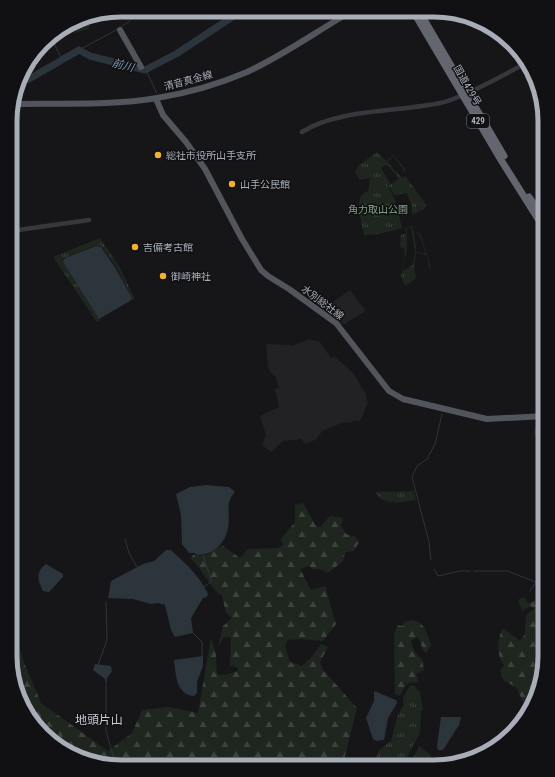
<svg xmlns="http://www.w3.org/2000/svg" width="555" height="777" font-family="'Roboto Condensed','Noto Sans JP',sans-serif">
<defs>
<pattern id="grass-tufts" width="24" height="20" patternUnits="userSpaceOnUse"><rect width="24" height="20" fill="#1e261f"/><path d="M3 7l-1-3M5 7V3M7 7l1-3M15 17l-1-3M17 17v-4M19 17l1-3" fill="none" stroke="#3c433d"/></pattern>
<pattern id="forest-firs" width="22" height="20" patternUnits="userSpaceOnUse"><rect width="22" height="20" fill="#1e261f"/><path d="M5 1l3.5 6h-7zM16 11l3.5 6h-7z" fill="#3c433d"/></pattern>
</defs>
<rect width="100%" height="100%" fill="#161618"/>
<g fill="#222225">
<path d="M350 290 365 310 364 312 345 324 340 323 321 310Z"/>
<path d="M309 339 320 342 331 358 335 357 353 373 365 393 368 403 361 419 358 422 356 420 350 423 344 422 322 431 317 439 306 444 301 439 283 441 271 452 262 445 266 435 260 416 279 407 275 389 279 388 276 377 271 373 268 367 266 344 291 345 292 346Z"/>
</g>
<g fill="url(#grass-tufts)" fill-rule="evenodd">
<path d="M377 152 386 161 394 155 405 169 406 177 427 206 421 211 415 202 420 211 412 215V205L407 194 409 193 394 195 388 185 399 180 387 184 395 200 402 228 379 234 364 235C362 223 352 196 368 191L371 174 370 178 360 180 355 172 359 165ZM394 156 406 174V176L402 178 387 162ZM387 164 399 179 390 183 381 168Z"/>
<path d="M412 226 413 231 420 233 431 267 405 286 401 276 405 259 404 248 400 247 401 235 406 234V228ZM411 227 415 251 413 265 403 271 407 248V228ZM414 231 419 234 426 254 416 252ZM416 253 427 255 429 268 416 278 414 267Z"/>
<path d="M100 238 119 266 135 299 131 301 132 297 117 268 101 246 96 245 64 258 63 262 100 320 97 322 53 257Z"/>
<path d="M414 491 416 500C402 502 384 507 375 492Z"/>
<path d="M411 686H414L420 692 423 710 421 711 420 733 410 751 405 767H379L376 758 379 750 391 741 397 717 404 704 403 698 407 690Z"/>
</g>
<g fill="url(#forest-firs)">
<path d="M86 16 90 25 88 29 75 33 70 29 68 26Z"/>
<path d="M538 420H545V450L533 433Z"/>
<path d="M303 503 316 526 320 527 330 516 343 518 341 526 346 534 355 537 359 542 354 551 345 552 343 561 328 573 320 569H313L309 566 300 569 311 590 325 586 336 624 323 641 301 639 288 640 285 646 290 662 302 666 311 658 321 644 328 647 320 662 323 670 357 708 344 760 334 767 107 766 54 744 21 705 10 656V620L25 665 41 703 108 751 132 733 142 710 169 707 198 713 211 638 216 654 217 674 225 675 238 671 237 667 230 666 231 638 224 637 218 647 223 626 232 618 226 613 222 596C208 586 204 570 191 559L192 556 195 554C207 560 213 547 223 546L240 558 248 549 278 548 283 545 281 539 295 522V505Z"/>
<path d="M524 597 528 603 539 599 545 601V663L530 705 523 702 516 687 504 681 500 670 504 665C496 655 497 639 503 628L520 641 525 634 526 615 534 609 531 606 522 611 518 600Z"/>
<path d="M413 620C426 623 427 634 431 645L426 653 424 652 418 637 411 640C412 647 416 656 422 659L424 670 416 674 419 683C407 681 404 686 400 696L395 694 394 635 397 625 403 626 404 622Z"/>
<path d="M419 746 431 755 430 764H426L425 767H409Z"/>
</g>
<g fill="#2c353c">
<path d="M96 246 101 247 116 269 132 298 130 301 99 319 63 262 65 258Z"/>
<path d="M206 485 229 487 235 492C224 503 231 515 228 528 225 544 213 555 197 555L195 553H189L182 544 181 515 176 494 190 487Z"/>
<path d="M166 550H171C186 564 199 575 208 594L207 597 203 598 191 618 193 633 175 637 171 630 165 605 158 603 151 604 133 599 108 598 111 581 143 564 154 561Z"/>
<path d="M46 564 63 574V577L49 592 43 591C38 581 35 572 46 564Z"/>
<path d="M203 656V666L197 682V693L194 696C176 695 176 674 174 660Z"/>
<path d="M95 664 111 666 112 671 107 678V681L105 682V679L93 670Z"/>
<path d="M374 691 396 700 397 703 388 718 384 740 376 741 373 739 366 718 374 701Z"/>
<path d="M441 717H461L459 725 443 750H438L437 746Z"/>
</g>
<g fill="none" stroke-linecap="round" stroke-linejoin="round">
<g stroke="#2c353c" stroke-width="1">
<path d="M121 27 130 21 136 10"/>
<path d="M499 32 520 65"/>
<path d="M50 36 62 59"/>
<path d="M79 50 118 29"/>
<path d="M522 68 542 106"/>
<path d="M146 70 157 94"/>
<path d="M125 539 129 553 137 567"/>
<path d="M203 555 211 579V582L204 587"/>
<path d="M431 560 429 542 412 477 417 466 427 459 435 444 442 414"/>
<path d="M434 569 438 576 460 571H470"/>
<path d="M474 571H507L536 582 530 591"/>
<path d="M193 633 202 642V657"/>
<path d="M98 665 107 640 106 602"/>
<path d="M106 681V731L116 766"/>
</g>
<path stroke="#2c353c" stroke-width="7" d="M20 80 29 79 79 50 90 56 145 70 176 54 243 10"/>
<g stroke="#37383d" stroke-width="4.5">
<path d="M302 132C337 109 399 112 440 103 463 98 504 75 526 63"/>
<path d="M11 231 89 220"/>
</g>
<g stroke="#53555c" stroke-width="6">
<path d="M120 30 141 67"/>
<path d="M156 99 163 115 186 142 205 169 242 239 261 270 268 276 289 289 336 323 389 391 403 399 487 419 545 416"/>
<path d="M12 104C58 103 112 106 157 98 188 93 219 84 247 72 284 55 317 31 352 11"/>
</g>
<g stroke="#63666e" stroke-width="7">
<path d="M413 11 501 160 545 230"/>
<path d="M419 11 504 156"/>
<path d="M529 197 545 221"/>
</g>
</g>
<g fill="#f2b134" stroke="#111113" stroke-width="1.5">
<circle cx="158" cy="155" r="4"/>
<circle cx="232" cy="184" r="4"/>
<circle cx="135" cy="247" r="4"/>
<circle cx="163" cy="276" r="4"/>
</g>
<g text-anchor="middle" stroke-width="3" stroke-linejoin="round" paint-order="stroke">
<rect fill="#111113" stroke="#7b7e86" stroke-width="1" x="467" y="114" width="22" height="14" rx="3"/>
<g font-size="9" font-weight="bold" fill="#a8adb8">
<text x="478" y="124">429</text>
</g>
<g font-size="10" fill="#a8adb8" stroke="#111113">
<text transform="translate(188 80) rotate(-15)" y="4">清音真金線</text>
<text transform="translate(468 85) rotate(60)" y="4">国道429号</text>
<text transform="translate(323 302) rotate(37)" y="4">水別総社線</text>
</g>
<g font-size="10" fill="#a8adb8" stroke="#111113" text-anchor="start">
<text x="166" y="159">総社市役所山手支所</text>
<text x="240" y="188">山手公民館</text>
<text x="143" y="251">吉備考古館</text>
<text x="171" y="280">御崎神社</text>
</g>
<g font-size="10" fill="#7fa381" stroke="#111113">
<text x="378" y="213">角力取山公園</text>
</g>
<g font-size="11" font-style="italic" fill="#7f9bb3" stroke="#111113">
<text transform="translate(123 65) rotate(15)" y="4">前川</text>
</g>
<g font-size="12" fill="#c9ccd4" stroke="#111113">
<text x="99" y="724">地頭片山</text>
</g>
</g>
<path d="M0 0H555V777H0ZM121 17H434A104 104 0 0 1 538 121V656A104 104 0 0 1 434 760H121A104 104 0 0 1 17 656V121A104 104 0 0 1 121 17Z" fill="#111113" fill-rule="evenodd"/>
<path fill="none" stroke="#a8adb8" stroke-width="5" d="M121 17H434A104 104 0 0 1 538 121V656A104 104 0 0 1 434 760H121A104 104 0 0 1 17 656V121A104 104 0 0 1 121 17Z"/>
</svg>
